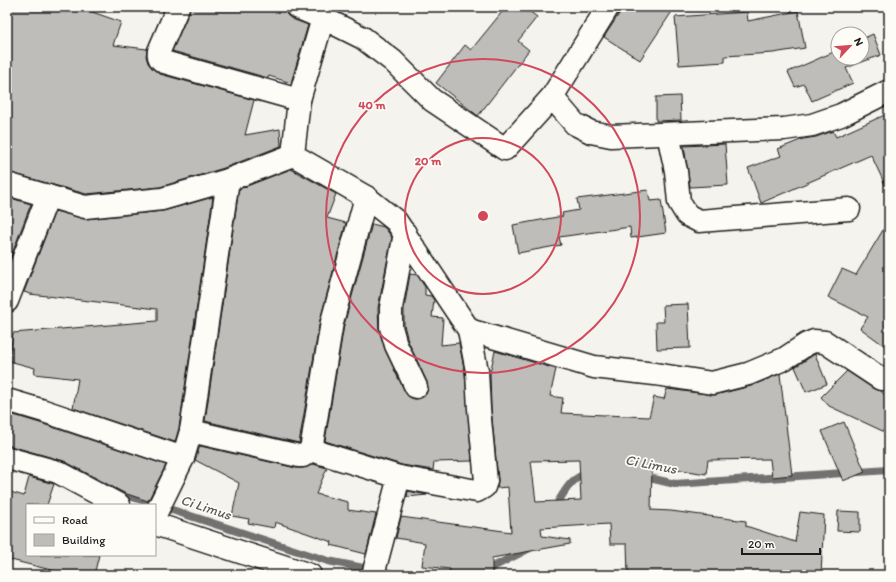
<svg xmlns="http://www.w3.org/2000/svg" width="896" height="582" font-family="Itim,sans-serif">
<rect width="100%" height="100%" fill="#f4f3ee"/>
<filter id="ink" filterUnits="userSpaceOnUse"><feTurbulence type="fractalNoise" baseFrequency=".025" numOctaves="2"/><feDisplacementMap in="SourceGraphic" scale="8" xChannelSelector="R" yChannelSelector="G"/><feConvolveMatrix kernelMatrix="1 2 1 2 8 2 1 2 1" color-interpolation-filters="sRGB"/></filter>
<g filter="url(#ink)">
<g fill="none" stroke-linecap="round" stroke-linejoin="round">
<g stroke="#72716f" stroke-width="8">
<path d="M641 476 675 484 889 470"/>
<path d="M111 490 328 561 399 575"/>
<path d="M554 509C564 493 569 478 589 473"/>
<path d="M477 575 530 548"/>
</g>
</g>
<g fill="#bebdba" stroke="#1c1c1c" fill-rule="evenodd">
<path d="M7 7H78L121 22 113 45 147 49 146 56 148 63 153 69 160 74 254 100 245 135 280 129 281 146 224 168 160 187 86 194 7 172Z"/>
<path d="M190 7H285L287 15 292 19 308 25 291 83 269 76 268 78 172 51 189 12Z"/>
<path d="M506 7H524L537 17 518 41 529 50 478 116 436 83 465 45 471 50Z"/>
<path d="M620 7H675L640 60 604 37 619 14Z"/>
<path d="M798 11 805 48 773 53 725 56V62L679 65 675 17 747 12 748 21Z"/>
<path d="M873 34 881 55 846 68 853 83 812 101 804 84 795 87 788 72 838 50V58H862V39Z"/>
<path d="M680 96 681 120 656 121V97Z"/>
<path d="M889 113V193L871 155 761 203 748 168 781 156 778 149 803 139 816 137 833 131 836 137Z"/>
<path d="M725 144 728 185 690 187 684 146Z"/>
<path d="M291 169 336 194 327 218 346 223 320 320 299 443 205 421 239 189Z"/>
<path d="M648 190 650 201 661 200 666 233 631 238 630 227 559 237 561 245 518 253 513 225 563 216 562 213 579 210 577 199Z"/>
<path d="M7 197 31 204 7 267Z"/>
<path d="M213 197 179 428 175 442 73 408 78 379 34 374 35 368 9 361 13 333 157 321V309L30 294 24 292 55 211 86 219 163 211Z"/>
<path d="M889 220V349L860 328 868 317 828 297 842 269 856 275Z"/>
<path d="M372 224 384 227 392 237 378 308 379 330 385 350 405 392 409 397 415 399 421 398 426 394 428 388 427 382 408 341 404 325V309L410 274 417 275 425 287V295L431 296 434 300 432 317 443 318 441 345 459 343 465 373 472 461 434 462 433 470 402 465 325 441 344 325Z"/>
<path d="M688 304 690 348 657 349 656 322H664L663 305Z"/>
<path d="M495 351 556 369 550 396 563 398 561 413 649 417 654 397 664 399 667 389 715 395 751 386 780 374 792 475 772 477 770 459 708 460 706 474 652 465 651 510 671 511 746 521V526L795 542 800 512 824 515 821 575H628L627 544H610L609 524 541 528 542 536 570 540V544L492 558V575H449L450 569 422 566 425 543 396 538 401 517 511 532 508 487 497 488 498 480 491 408 490 373ZM579 460 581 500 536 502 531 461Z"/>
<path d="M815 354 827 384 806 392 795 367Z"/>
<path d="M847 371 874 389 881 391 889 400V434L829 406 821 397Z"/>
<path d="M7 413 40 423 166 465 148 501 124 493 64 461 7 445Z"/>
<path d="M844 422 865 472 843 481 822 431Z"/>
<path d="M200 446 296 468H303L313 464 327 468 316 494 348 502V510L376 514 366 554 331 545 332 542 275 522 274 528 248 523 249 519 232 516 239 483 195 460Z"/>
<path d="M29 477 54 484 47 505H27V555H99L94 575H71L7 559V491L24 496Z"/>
<path d="M408 491 427 495 407 497Z"/>
<path d="M838 511 860 512V532L837 531Z"/>
</g>
<g fill="none" stroke-linecap="round" stroke-linejoin="round">
<defs>
<g id="minor">
<path d="M178 7 159 51C158 56 159 59 164 62L299 100"/>
<path d="M297 7 323 18 363 38 393 61 432 100 505 149 552 97 608 7"/>
<path d="M552 97 575 124 591 132 611 136 784 129 812 125 841 115 889 91"/>
<path d="M668 134 676 171 679 202 687 215 699 221 849 209"/>
<path d="M293 155 366 197 396 221 469 330 594 367 655 374 712 383 748 374 784 359 807 344 814 341 825 342 881 379H889"/>
<path d="M293 155 299 100 323 18"/>
<path d="M7 184 85 207 162 199 228 180 293 155"/>
<path d="M405 233 391 308V327L396 345 416 387"/>
<path d="M7 301 48 196"/>
<path d="M7 400 44 411 183 458"/>
<path d="M191 431 299 456H303L311 450 399 477 477 491 484 487 486 481 479 409 477 371 469 330"/>
<path d="M311 450 332 322 366 197"/>
<path d="M7 458 58 472 119 505"/>
<path d="M155 515 183 458 191 431 228 180"/>
<path d="M155 524 310 575"/>
<path d="M373 575 399 477"/>
</g>
</defs>
<use href="#minor" stroke="#1c1c1c" stroke-width="25"/>
<use href="#minor" stroke="#fdfcf7" stroke-width="22"/>
</g>
</g>
<g fill="none" stroke="#d1495b" stroke-width="2">
<circle cx="483" cy="216" r="78"/>
<circle cx="483" cy="216" r="157"/>
</g>
<g text-anchor="middle" stroke-width="3.5" stroke-linejoin="round" paint-order="stroke">
<g font-size="14" font-style="italic" fill="#5c5c5a" stroke="#fdfcf7">
<text transform="translate(651 464) rotate(11)" y="5">Ci Limus</text>
<text transform="translate(206 507) rotate(18)" y="5">Ci Limus</text>
</g>
</g>
<circle cx="483" cy="216" r="6" fill="#d1495b" stroke="#fdfcf7" stroke-width="2"/>
<g font-size="12" text-anchor="middle" font-weight="bold" fill="#d1495b" stroke="#fdfcf7" stroke-width="3.5" stroke-linejoin="round" paint-order="stroke">
<text x="372" y="109">40 m</text>
<text x="428" y="165">20 m</text>
</g>
<rect width="896" height="582" fill="none" stroke="#fdfcf7" stroke-width="24"/>
<rect x="12" y="12" width="872" height="558" fill="none" stroke="#1c1c1c" stroke-width="1.5" filter="url(#ink)"/>
<rect x="26" y="504" width="130" height="52" fill="#fdfcf7" stroke="#a3a29f"/>
<rect x="34" y="517" width="20" height="6" fill="#fdfcf7" stroke="#a3a29f"/>
<text x="62" y="524" font-size="12" fill="#1c1c1c">Road</text>
<rect x="34" y="534" width="20" height="12" fill="#bebdba" stroke="#a3a29f"/>
<text x="62" y="544" font-size="12" fill="#1c1c1c">Building</text>
<g transform="translate(850 46) rotate(64)"><circle r="19" fill="#fdfcf7" stroke="#a3a29f"/>
<path d="M0-3L7 15L0 10L-7 15Z" fill="#d1495b"/>
<text y="-6" font-size="11" font-weight="bold" text-anchor="middle" fill="#1c1c1c">N</text>
</g>
<path d="M742 548v6h78v-6" fill="none" stroke="#1c1c1c" stroke-width="2"/>
<text x="748" y="548" font-size="12" fill="#1c1c1c" stroke="#fdfcf7" stroke-width="3" paint-order="stroke">20 m</text>
</svg>
